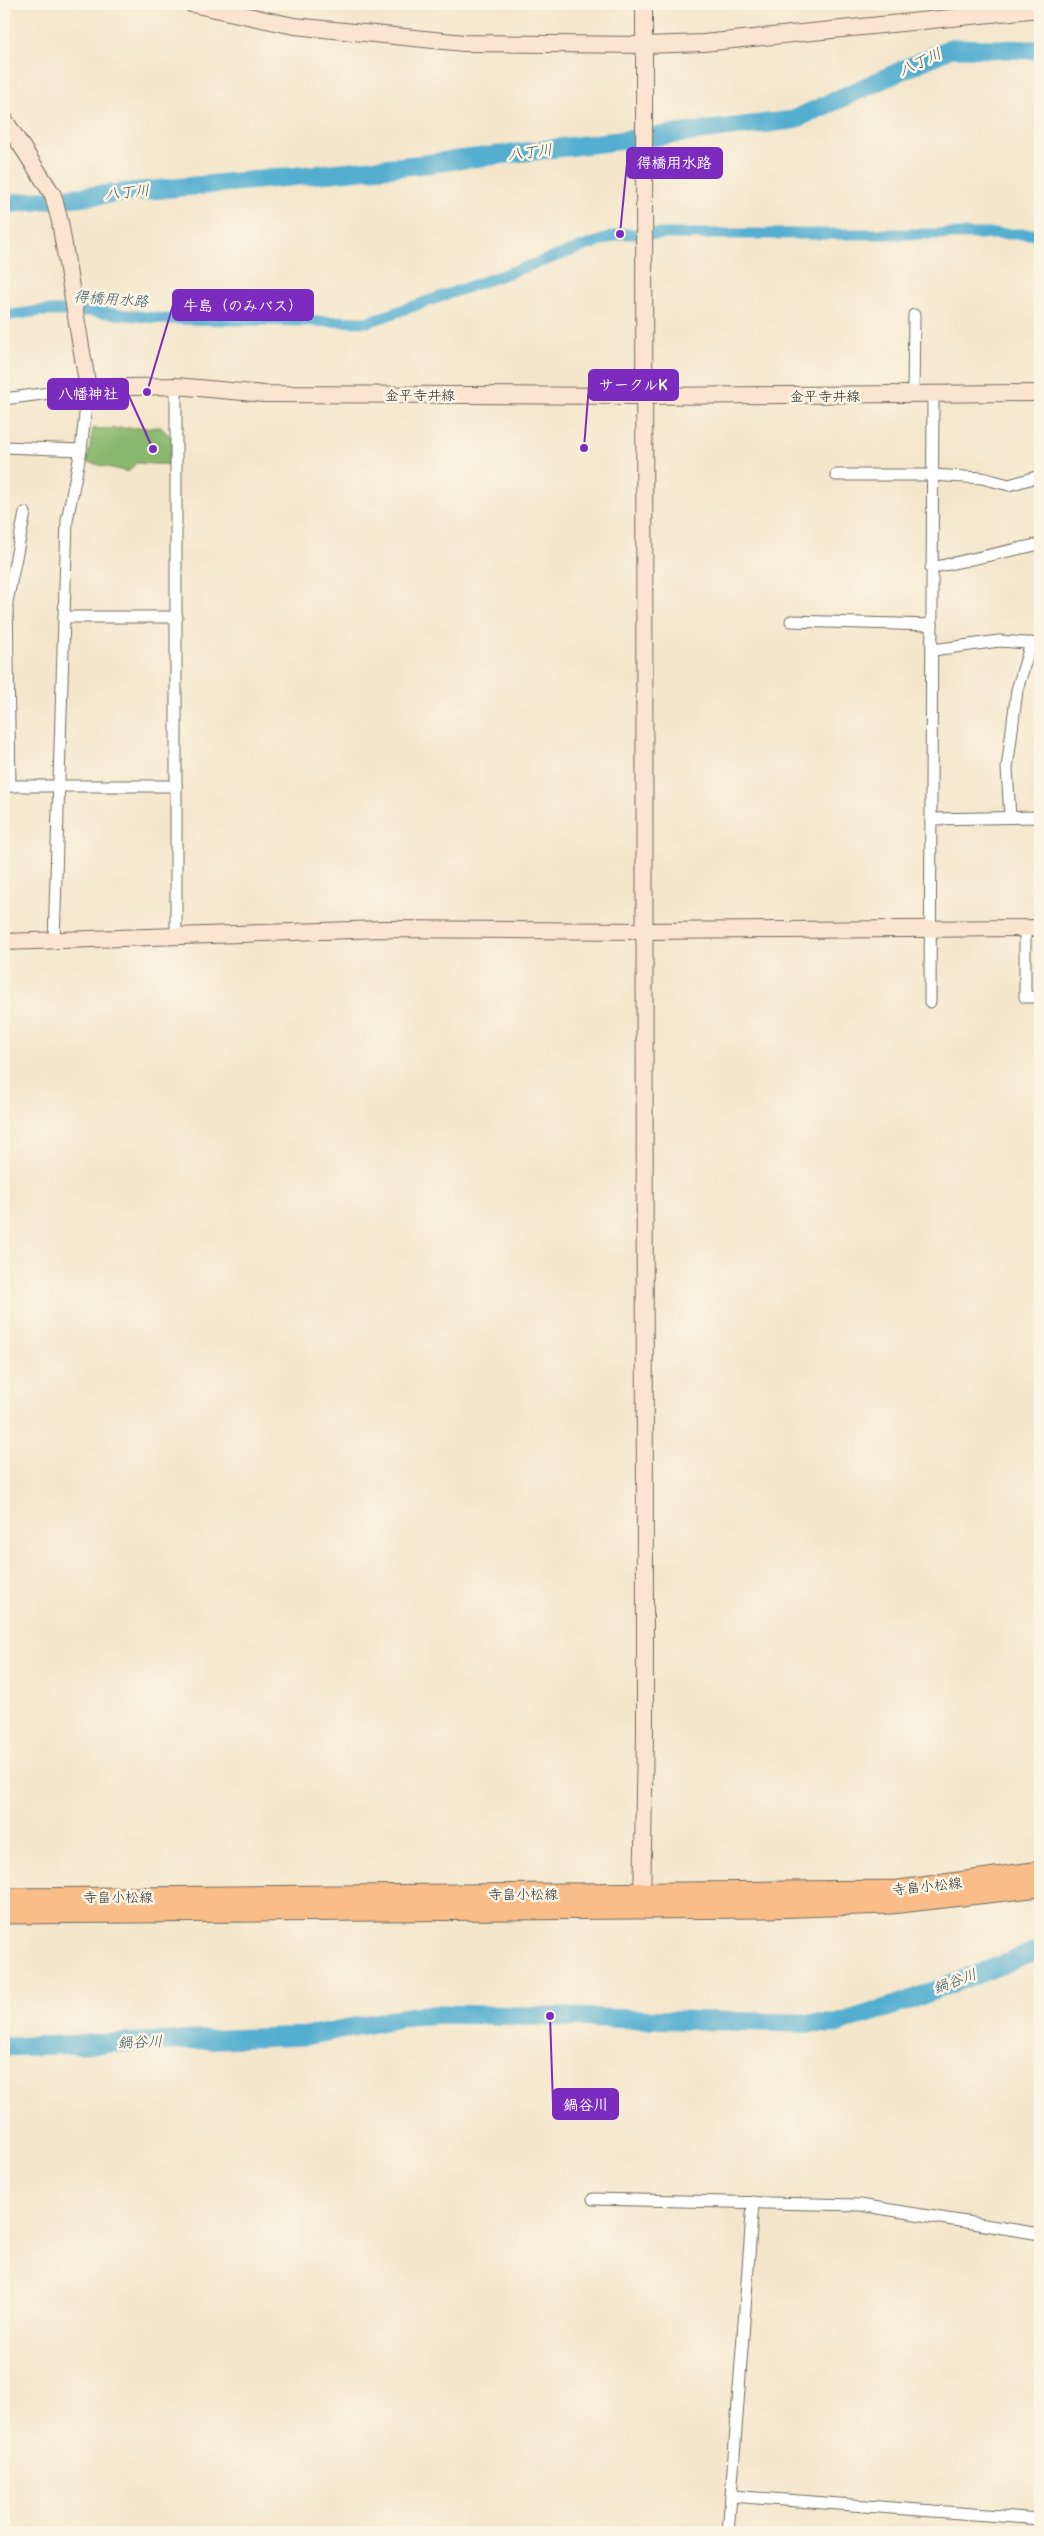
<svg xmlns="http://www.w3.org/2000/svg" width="1044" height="2536" font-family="Pangolin,'Klee One',sans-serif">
<rect width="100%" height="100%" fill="#fcf5e5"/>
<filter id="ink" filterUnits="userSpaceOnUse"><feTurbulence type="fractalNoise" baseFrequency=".02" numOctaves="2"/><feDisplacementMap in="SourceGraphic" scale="10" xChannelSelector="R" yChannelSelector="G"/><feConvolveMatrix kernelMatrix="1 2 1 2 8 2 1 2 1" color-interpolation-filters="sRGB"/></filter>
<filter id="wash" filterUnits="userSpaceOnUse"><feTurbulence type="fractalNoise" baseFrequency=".0096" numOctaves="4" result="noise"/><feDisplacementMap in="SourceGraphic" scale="20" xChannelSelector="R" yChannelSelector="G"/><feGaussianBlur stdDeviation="1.12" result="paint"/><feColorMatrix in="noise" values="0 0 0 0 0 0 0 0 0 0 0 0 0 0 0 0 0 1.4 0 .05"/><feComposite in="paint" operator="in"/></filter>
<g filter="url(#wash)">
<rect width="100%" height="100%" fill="#f4e6cb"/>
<path fill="#8ab76e" stroke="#5a714c" d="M161 427 174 440 172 465 136 463 128 472 87 462 93 429Z"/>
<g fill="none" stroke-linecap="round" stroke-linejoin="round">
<path stroke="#52aed0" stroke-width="11" d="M4 316 40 311H87L165 319 368 322 620 234H1040"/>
<g stroke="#52aed0" stroke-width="19">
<path d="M4 204 415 165 793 120 951 48 1040 50"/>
<path d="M4 2047 306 2036 411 2016 444 2014 836 2024 905 2002 1040 1950"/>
</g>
</g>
</g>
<g filter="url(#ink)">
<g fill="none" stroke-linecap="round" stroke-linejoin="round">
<defs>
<g id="street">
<path d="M176 386V937"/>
<path d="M913 395 914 315"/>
<path d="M4 399 88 388 81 450 67 520 54 942"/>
<path d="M4 447 81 450"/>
<path d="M836 475H931L982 478 1009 485 1040 476"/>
<path d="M931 568 1040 544"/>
<path d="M64 617H177"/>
<path d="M791 621 932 625"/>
<path d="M933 650 999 641 1040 644"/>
<path d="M4 786H176"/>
<path d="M10 786 7 602 25 513"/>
<path d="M1010 817 1007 769 1017 690 1031 643"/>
<path d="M932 819 1040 817"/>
<path d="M1025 929V997H1040"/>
<path d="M930 1002 933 394"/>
<path d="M593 2199 860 2205 1040 2234"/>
<path d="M753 2202 731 2496 1040 2519"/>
<path d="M728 2532 731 2496"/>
</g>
<g id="secondary">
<path d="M192 4 294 26 464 43 644 45 703 43 1040 9"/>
<path d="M4 119 53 195 60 222 88 388 176 386 264 394 643 396 1040 393"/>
<path d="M4 942 382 929 643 931 1040 928"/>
<path d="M642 1906 645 1735 644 4"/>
</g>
<g id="primary">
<path d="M4 1898 899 1890 1040 1871"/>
<path d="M4 1914 769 1908 891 1904 1040 1887"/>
</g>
</defs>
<use href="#street" stroke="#716c63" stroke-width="13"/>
<use href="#secondary" stroke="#716c63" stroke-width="18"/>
<use href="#primary" stroke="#716c63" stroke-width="21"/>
<use href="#street" stroke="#fff" stroke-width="11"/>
<use href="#secondary" stroke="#fce5d0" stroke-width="16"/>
<use href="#primary" stroke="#f8bd89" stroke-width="19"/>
</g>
</g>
<g text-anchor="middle" stroke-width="5" stroke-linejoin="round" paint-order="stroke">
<g font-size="14" fill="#2b2b2b" stroke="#fcf5e5">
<text x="420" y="400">金平寺井線</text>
<text x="825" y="401">金平寺井線</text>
<text transform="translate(927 1886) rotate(-6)" y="5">寺畠小松線</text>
<text x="523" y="1899">寺畠小松線</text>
<text x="118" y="1902">寺畠小松線</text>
</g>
<g font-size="15" font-style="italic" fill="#395965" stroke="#fcf5e5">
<text transform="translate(920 62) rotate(-25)" y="5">八丁川</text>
<text transform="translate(530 152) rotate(-7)" y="5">八丁川</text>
<text transform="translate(127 192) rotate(-5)" y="5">八丁川</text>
<text transform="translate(111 299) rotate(4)" y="5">得橋用水路</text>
<text transform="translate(955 1981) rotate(-20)" y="5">鍋谷川</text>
<text transform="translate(140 2042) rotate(-2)" y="5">鍋谷川</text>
</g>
</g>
<path fill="none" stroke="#7b2cbf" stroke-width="2" d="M620 234L627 163M147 392L173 305M584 448L589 385M153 449L128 394M550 2016L553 2104"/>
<g fill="#7b2cbf" stroke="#fcf5e5" stroke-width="2">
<circle cx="620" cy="234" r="5"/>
<circle cx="147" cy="392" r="5"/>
<circle cx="584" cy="448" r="5"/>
<circle cx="153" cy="449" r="5"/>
<circle cx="550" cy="2016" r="5"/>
</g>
<g fill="#7b2cbf" stroke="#7b2cbf" stroke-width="2">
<rect x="627" y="148" width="95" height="30" rx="5"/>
<rect x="173" y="290" width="140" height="30" rx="5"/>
<rect x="589" y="370" width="89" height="30" rx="5"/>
<rect x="48" y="379" width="80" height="30" rx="5"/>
<rect x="553" y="2089" width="65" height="30" rx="5"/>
</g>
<g font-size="15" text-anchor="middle" font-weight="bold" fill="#fff">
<text x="674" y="168">得橋用水路</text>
<text x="243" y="311">牛島（のみバス）</text>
<text x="633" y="390">サークルK</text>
<text x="88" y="399">八幡神社</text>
<text x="586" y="2110">鍋谷川</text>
</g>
<rect width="1044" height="2536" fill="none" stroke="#fcf5e5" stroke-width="20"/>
</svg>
